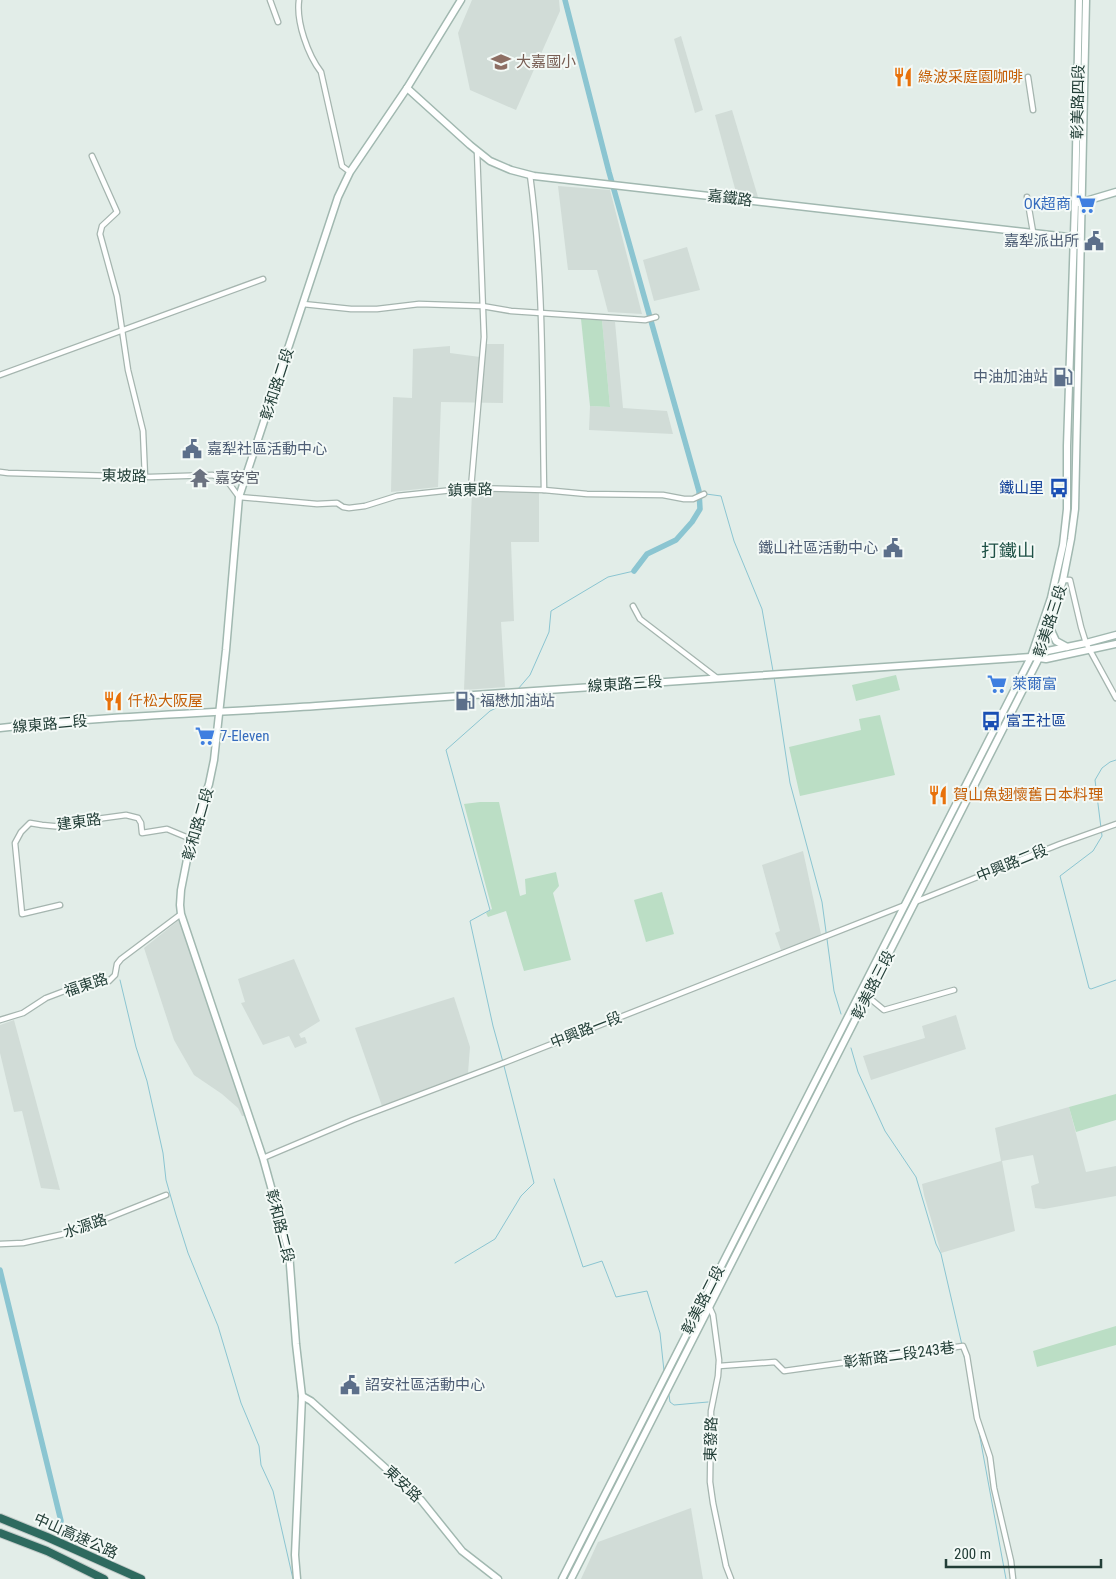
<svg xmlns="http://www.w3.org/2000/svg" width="1116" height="1579" font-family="'Roboto Condensed','Noto Sans TC',sans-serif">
<rect width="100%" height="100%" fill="#e2ede8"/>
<g fill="#d1dcd7">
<path d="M472 0H559L560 11 516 110 470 90 458 33Z"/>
<path d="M681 36 703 110 695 113 674 39Z"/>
<path d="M732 110 758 197 737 196 715 115Z"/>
<path d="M558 186 610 190 642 314 608 312 597 270H568Z"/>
<path d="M687 247 700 290 654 301 643 260Z"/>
<path d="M602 320 615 322 623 408 667 411 673 434 589 430 590 406 610 407Z"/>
<path d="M481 344H504L503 403 441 402 438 487 391 492 393 397 412 398 413 349 450 346V353L480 357Z"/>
<path d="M472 491 539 492V542H511L514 621 501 622 505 687 464 690Z"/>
<path d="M803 851 821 934 806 942 781 950 775 933 780 931 762 865Z"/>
<path d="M179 920 246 1115 245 1116H242L238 1108 222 1094 194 1075 174 1040 144 948Z"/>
<path d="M294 959 320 1021 299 1034 301 1038 305 1037 307 1043 295 1048 289 1036 263 1045 241 1003 245 1002 238 979Z"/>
<path d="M454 997 470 1047 468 1073 382 1106 355 1028Z"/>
<path d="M956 1015 966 1049 871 1080 863 1056 925 1038 922 1026Z"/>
<path d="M14 1020 60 1190 41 1188 22 1111 14 1112 0 1053V1025Z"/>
<path d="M1069 1107 1086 1172 1116 1166V1196L1044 1209 1035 1208 1031 1186 1039 1183 1033 1155 1002 1161 1015 1231 941 1253 924 1195 922 1184 1001 1161 995 1128Z"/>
<path d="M691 1508 703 1579H581L598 1542Z"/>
</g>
<g fill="#bbdec5">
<path d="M581 319 602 320 610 407 590 406Z"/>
<path d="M896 675 900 690 856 701 852 685Z"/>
<path d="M880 715 895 775 800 796 789 747 861 730 859 719Z"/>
<path d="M480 802H499L520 896 526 894 525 879 556 872 559 886 553 893 571 960 524 971 506 911 488 917 486 913 492 909 464 804Z"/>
<path d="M662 892 674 934 646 942 634 900Z"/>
<path d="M1116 1094V1120L1076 1132 1069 1107Z"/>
<path d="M1116 1326V1345L1037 1367 1033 1351Z"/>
</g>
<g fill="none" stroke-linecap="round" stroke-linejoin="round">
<g stroke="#8bc5d1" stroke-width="1">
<path d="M706 494 721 496 734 541 762 609 773 671"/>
<path d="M774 677 790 783 822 902 834 991 841 1014"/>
<path d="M518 689 530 675 549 632 551 611 608 577 634 571"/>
<path d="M1116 760 1110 762 1102 768 1095 780 1102 836 1093 851 1060 876 1089 988 1091 989 1116 980"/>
<path d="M120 980 136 1047 147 1081 163 1153 166 1180 176 1215 188 1253 218 1326 241 1403 259 1446 261 1465 273 1491 293 1579"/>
<path d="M851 1048 858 1072 885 1131 916 1177 936 1244 941 1254 962 1345"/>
<path d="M503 1062 493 1026 470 921 490 910 446 750 490 711 502 705 512 695"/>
<path d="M554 1179 583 1267 602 1261 616 1297 647 1291 660 1333 664 1371"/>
<path d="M455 1263 495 1239 521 1196 534 1183 504 1066"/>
<path d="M963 1351 968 1374"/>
<path d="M669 1395 670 1402 674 1405 708 1402"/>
<path d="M979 1432 1006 1579"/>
</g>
<g stroke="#8bc5d1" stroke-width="5.5">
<path d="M565 0 609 172 699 491 700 509 692 522 676 540 647 554 634 571"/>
<path d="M0 1270 61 1521"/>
</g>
<defs>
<g id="street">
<path d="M270 0 278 22"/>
<path d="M299 0C296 22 308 55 321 72L342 166 350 172"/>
<path d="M1028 77 1033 110"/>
<path d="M92 156 117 212 102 226 100 234 117 296 128 370 143 431 145 477"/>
<path d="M530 175C544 279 542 385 544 490"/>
<path d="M1027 197 1033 232"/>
<path d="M303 304 351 309H377L419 304 482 306 511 311 645 320 656 317"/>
<path d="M0 375 263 279"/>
<path d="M0 472 8 473 150 477 212 475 223 478 228 482 239 497 317 504 337 503 343 507 349 508 365 506 397 496 471 488 544 490 587 494 663 495 684 499H693L704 494"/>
<path d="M471 488 484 337 477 151"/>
<path d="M1063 580H1070L1081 627 1086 643 1116 698"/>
<path d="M633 606 640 619 717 678"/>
<path d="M915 902 1060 844 1116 824"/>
<path d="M60 905 22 914 15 843 21 832 30 823 42 825 63 827 82 821 126 815 138 818 141 823 142 833 167 829 191 839"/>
<path d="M867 996 884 1010 954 990"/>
<path d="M0 1020 23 1013 46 998 75 987 109 981 115 975 117 964 121 959 181 914"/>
<path d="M263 1158 353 1120 501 1064 905 905"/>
<path d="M0 1244 23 1243 73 1232 166 1195"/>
<path d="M702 1302 709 1306 713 1315 719 1360 718 1376 711 1411 710 1482 713 1503 726 1566 731 1579"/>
<path d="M719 1366 775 1362 784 1371 963 1346 967 1356 977 1418 990 1457 994 1488 1011 1561 1013 1579"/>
</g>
<g id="secondary">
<path d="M407 88 470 145 490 161 511 170 534 176 1077 238"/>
<path d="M1079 203 1116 192"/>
<path d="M1049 626 1056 641 1067 647"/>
<path d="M1038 653 1086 643 1116 635"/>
<path d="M0 728C105 716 211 713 316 706 554 689 792 674 1031 657L1046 659 1116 644"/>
<path d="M302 1396 311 1401 421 1500 462 1551 498 1579"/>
<path d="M297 1579 295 1555 302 1396 296 1344 289 1252 263 1158 181 914 180 905 181 890 191 839 209 784 214 760 226 650 239 497 338 197 350 172 407 88 461 0"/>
<path d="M562 1579 1031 657 1051 598 1063 545 1067 509V446L1075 203 1079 0"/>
<path d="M571 1579 1039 658 1063 580 1071 539 1075 509 1086 0"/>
</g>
<g id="highway">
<path d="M0 1518 47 1537 141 1579"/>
<path d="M0 1533 47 1551 104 1579"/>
</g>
</defs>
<use href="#street" stroke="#a5b5af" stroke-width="7"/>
<use href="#secondary" stroke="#a1b8b0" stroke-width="9"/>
<use href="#highway" stroke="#c1c9c7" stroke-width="10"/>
<use href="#street" stroke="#fff" stroke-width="4.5"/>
<use href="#secondary" stroke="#fff" stroke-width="6"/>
<use href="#highway" stroke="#2e6a5f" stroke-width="8"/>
</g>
<defs>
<symbol id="school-bare" viewBox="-9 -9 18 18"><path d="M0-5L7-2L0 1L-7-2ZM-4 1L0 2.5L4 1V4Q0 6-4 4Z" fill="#8d6e63" stroke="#f3f9f6" stroke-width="2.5" paint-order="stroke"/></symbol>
<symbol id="restaurant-bare" viewBox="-9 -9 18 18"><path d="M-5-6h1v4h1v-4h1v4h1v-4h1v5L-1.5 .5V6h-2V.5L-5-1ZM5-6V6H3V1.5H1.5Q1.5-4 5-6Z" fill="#e8710a" stroke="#f3f9f6" stroke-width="2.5" paint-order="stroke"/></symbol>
<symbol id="supermarket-bare" viewBox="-9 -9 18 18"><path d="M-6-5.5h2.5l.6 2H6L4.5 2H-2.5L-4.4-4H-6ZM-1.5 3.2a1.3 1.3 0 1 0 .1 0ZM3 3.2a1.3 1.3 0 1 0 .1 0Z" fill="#3f7fe0" stroke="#f3f9f6" stroke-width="2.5" paint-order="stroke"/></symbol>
<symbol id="civic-bare" viewBox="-9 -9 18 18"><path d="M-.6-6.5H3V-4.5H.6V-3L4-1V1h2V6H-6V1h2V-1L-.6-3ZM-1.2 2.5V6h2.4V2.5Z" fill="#5c6f8a" stroke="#f3f9f6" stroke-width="2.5" paint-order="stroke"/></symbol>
<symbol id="fuel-bare" viewBox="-9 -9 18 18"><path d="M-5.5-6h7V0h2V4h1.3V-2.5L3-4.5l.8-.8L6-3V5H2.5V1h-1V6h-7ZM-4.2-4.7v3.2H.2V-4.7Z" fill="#5c6f8a" stroke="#f3f9f6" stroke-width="2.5" paint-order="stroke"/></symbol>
<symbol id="temple-bare" viewBox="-9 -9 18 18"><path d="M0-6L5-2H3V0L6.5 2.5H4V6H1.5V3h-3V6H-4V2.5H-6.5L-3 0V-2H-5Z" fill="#6b7280" stroke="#f3f9f6" stroke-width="2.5" paint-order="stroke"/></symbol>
<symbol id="bus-bare" viewBox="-9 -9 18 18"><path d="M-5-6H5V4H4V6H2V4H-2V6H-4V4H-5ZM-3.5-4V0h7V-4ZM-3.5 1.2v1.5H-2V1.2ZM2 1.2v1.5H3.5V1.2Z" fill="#1a4fb4" stroke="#f3f9f6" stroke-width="2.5" paint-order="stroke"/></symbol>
</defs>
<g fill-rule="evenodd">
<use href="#school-bare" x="487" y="48" width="28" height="28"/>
<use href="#restaurant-bare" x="889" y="63" width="28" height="28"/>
<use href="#supermarket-bare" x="1072" y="190" width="28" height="28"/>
<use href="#civic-bare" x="1080" y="227" width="28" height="28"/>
<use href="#fuel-bare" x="1049" y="363" width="28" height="28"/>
<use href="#civic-bare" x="178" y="435" width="28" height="28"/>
<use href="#temple-bare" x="186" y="464" width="28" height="28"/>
<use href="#bus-bare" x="1045" y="474" width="28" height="28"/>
<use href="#civic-bare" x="879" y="534" width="28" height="28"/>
<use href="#supermarket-bare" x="983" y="670" width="28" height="28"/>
<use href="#restaurant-bare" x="99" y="687" width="28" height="28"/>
<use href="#fuel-bare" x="451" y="687" width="28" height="28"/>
<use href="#bus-bare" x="977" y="707" width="28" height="28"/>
<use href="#supermarket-bare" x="191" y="722" width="28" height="28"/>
<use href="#restaurant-bare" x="924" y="781" width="28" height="28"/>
<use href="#civic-bare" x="336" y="1371" width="28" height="28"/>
</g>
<g text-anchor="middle" stroke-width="4" stroke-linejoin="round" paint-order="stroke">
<g font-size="15" fill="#785e54" stroke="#f3f9f6" text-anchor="start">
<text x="516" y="67">大嘉國小</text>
</g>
<g font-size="15" fill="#c56008" stroke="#f3f9f6" text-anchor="start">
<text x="918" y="82">綠波采庭園咖啡</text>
<text x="128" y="706">仟松大阪屋</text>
<text x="953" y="800">賀山魚翅懷舊日本料理</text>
</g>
<g font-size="15" fill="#223e37" stroke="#f3f9f6">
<text transform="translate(1078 102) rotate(-89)" y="5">彰美路四段</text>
<text transform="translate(730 198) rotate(7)" y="5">嘉鐵路</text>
<text transform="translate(277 384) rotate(-72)" y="5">彰和路二段</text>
<text transform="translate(124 476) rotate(1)" y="5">東坡路</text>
<text transform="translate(470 490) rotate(-2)" y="5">鎮東路</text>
<text transform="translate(1050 621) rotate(-72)" y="5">彰美路三段</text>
<text transform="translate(625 684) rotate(-4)" y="5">線東路三段</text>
<text transform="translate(50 724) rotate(-5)" y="5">線東路二段</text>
<text transform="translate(79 822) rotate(-8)" y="5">建東路</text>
<text transform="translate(198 824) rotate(-74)" y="5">彰和路二段</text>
<text transform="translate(1012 863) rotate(-22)" y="5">中興路二段</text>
<text transform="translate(86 985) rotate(-18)" y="5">福東路</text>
<text transform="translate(873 985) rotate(-63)" y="5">彰美路三段</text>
<text transform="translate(586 1030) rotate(-21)" y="5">中興路一段</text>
<text transform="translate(85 1226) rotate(-19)" y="5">水源路</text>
<text transform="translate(280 1226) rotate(76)" y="5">彰和路二段</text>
<text transform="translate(703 1300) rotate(-63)" y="5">彰美路二段</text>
<text transform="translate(899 1355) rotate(-8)" y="5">彰新路二段243巷</text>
<text transform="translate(711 1439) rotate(-88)" y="5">東發路</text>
<text transform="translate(403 1484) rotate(43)" y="5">東安路</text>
<text transform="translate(76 1536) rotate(24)" y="5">中山高速公路</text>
</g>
<g font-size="15" fill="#366cbe" stroke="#f3f9f6" text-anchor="start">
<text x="1071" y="209" text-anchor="end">OK超商</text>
<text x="1012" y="689">萊爾富</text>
<text x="220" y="741">7-Eleven</text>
</g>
<g font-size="15" fill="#4e5e75" stroke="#f3f9f6" text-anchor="end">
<text x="1079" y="246">嘉犁派出所</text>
<text x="1048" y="382">中油加油站</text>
<text x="207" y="454" text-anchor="start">嘉犁社區活動中心</text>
<text x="878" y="553">鐵山社區活動中心</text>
<text x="480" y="706" text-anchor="start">福懋加油站</text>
<text x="365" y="1390" text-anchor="start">詔安社區活動中心</text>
</g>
<g font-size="15" fill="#5b616d" stroke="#f3f9f6" text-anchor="start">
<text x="215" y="483">嘉安宮</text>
</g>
<g font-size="15" fill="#164399" stroke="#f3f9f6" text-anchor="end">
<text x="1044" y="493">鐵山里</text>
<text x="1006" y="726" text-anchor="start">富王社區</text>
</g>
<g font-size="18" fill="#1e5045" stroke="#f3f9f6">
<text x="1008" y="557">打鐵山</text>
</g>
</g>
<path d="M946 1559v8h155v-8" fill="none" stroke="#223e37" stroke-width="2.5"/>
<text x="954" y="1559" font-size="15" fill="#223e37" stroke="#f3f9f6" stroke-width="4" paint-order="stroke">200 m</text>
</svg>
